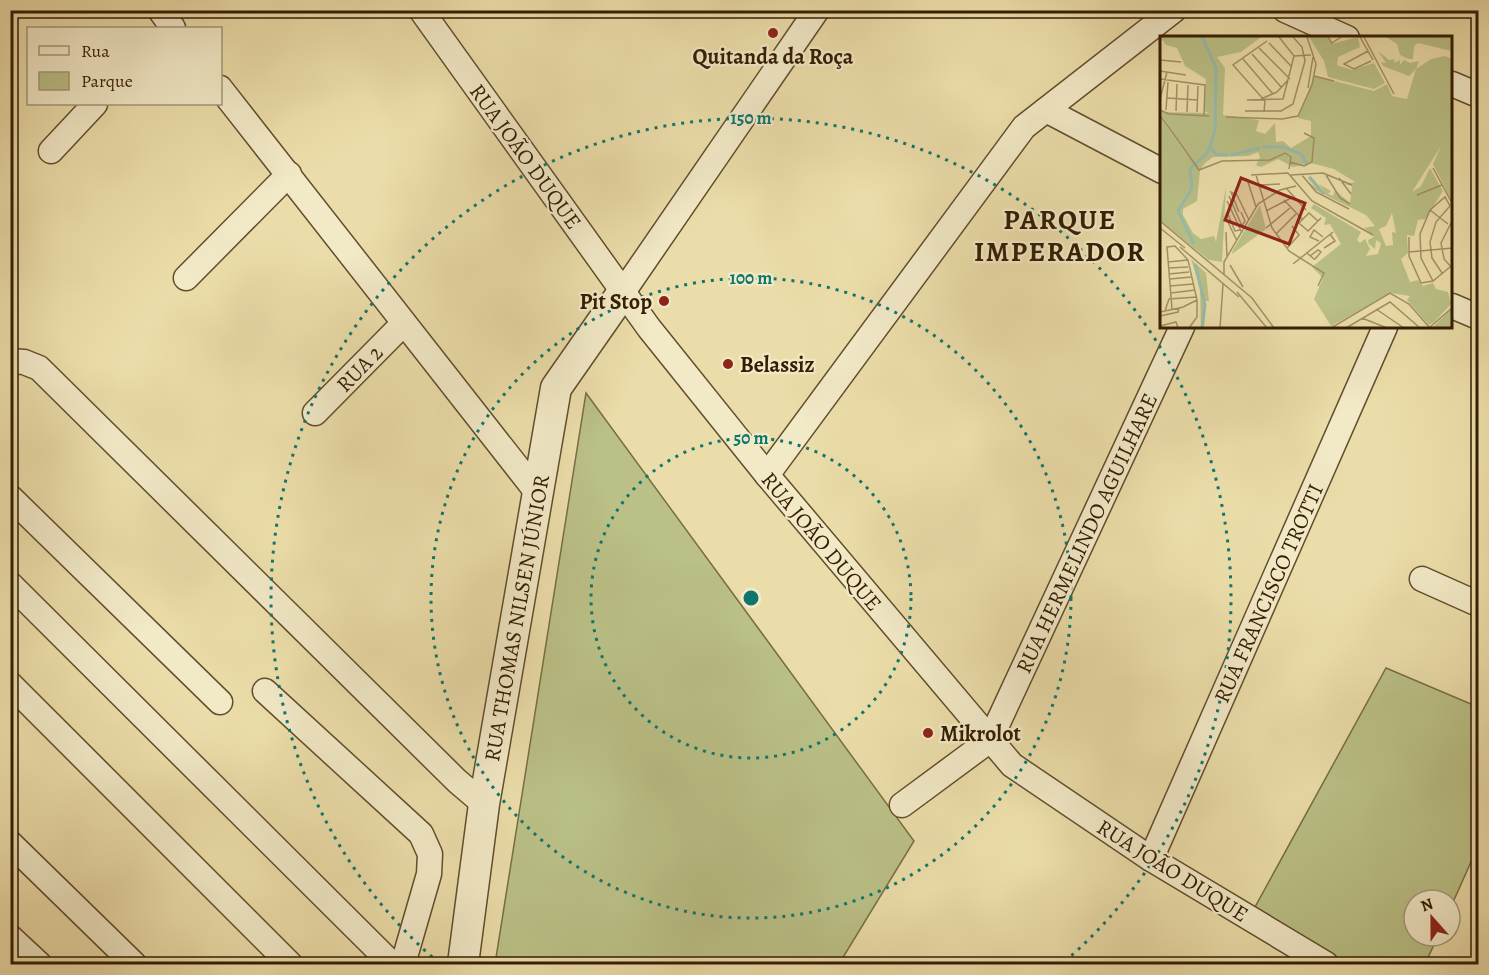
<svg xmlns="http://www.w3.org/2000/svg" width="1489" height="975" font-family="Alegreya,serif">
<rect width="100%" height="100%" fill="#ebdda9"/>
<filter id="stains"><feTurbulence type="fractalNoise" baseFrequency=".00333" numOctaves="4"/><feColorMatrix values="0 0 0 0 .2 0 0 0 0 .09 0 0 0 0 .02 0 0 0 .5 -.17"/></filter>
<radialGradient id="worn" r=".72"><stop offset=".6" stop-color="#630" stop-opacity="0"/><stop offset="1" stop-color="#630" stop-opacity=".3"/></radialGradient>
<g fill="#bac086" stroke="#776e44" stroke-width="1.5">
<path d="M586 393 914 841 839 964H495Z"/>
<path d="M1386 668 1478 707V846L1450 909V900H1414V936H1438L1425 964H1339L1249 918Z"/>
</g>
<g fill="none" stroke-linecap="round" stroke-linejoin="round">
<defs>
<g id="minor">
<path d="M160 10 173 28"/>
<path d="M421 10 649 328 767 475 1012 765 1151 859 1326 964"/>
<path d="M1285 10 1347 38"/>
<path d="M1452 84 1478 95"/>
<path d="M220 88 536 491"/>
<path d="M1046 110 1162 171"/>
<path d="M51 151 95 104"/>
<path d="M186 278 289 174"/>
<path d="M623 292 817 10"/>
<path d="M1452 306 1478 317"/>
<path d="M10 361 24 362 39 368 457 781 484 804"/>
<path d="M315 413 403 324"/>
<path d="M767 475 1024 127 1174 10"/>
<path d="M10 497 220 702"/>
<path d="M1422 579 1478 604"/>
<path d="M10 584 392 964"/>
<path d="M10 684 290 964"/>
<path d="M265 691 421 834 430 854 429 874 403 964"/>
<path d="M902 805 990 740 1182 327"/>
<path d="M10 843 134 964"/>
<path d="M1151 859 1385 327"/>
<path d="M10 937 39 964"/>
</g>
<path id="tertiary" d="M463 964 484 804 556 388 623 292"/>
</defs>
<use href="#minor" stroke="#624d2c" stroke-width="27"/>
<use href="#tertiary" stroke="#624d2c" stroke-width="33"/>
<use href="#minor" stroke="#f2e9c7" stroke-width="24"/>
<use href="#tertiary" stroke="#f2e9c7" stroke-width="30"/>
</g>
<g fill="none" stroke="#0f766e" stroke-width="3" stroke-dasharray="3 6">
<circle cx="751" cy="598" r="160"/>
<circle cx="751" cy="598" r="320"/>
<path d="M439 963A480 480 0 1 1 1063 963"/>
</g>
<g fill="#8f2418" stroke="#f2e9c7" stroke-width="2">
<circle cx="773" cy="33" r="6"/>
<circle cx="664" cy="301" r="6"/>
<circle cx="728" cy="364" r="6"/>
<circle cx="928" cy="733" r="6"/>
</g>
<g text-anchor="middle" stroke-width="4.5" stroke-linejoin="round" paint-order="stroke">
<g font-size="22" font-weight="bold" fill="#341d02" stroke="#f2e9c7" text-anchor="start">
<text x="773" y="64" text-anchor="middle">Quitanda da Roça</text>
<text x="652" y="309" text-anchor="end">Pit Stop</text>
<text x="740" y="372">Belassiz</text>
<text x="940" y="741">Mikrolot</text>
</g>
<g font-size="22" fill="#341d02" stroke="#f2e9c7">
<text transform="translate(526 156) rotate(54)" y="8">RUA JOÃO DUQUE</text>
<text transform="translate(359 368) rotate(-46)" y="8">RUA 2</text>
<text transform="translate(1086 533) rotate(-65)" y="8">RUA HERMELINDO AGUILHARE</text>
<text transform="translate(822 541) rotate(50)" y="8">RUA JOÃO DUQUE</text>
<text transform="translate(1268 593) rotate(-66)" y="8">RUA FRANCISCO TROTTI</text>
<text transform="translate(516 618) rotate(-80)" y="8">RUA THOMAS NILSEN JÚNIOR</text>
<text transform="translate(1173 870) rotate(32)" y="8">RUA JOÃO DUQUE</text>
</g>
<g font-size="28" font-weight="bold" letter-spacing="1.5" fill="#341d02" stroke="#f2e9c7">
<text x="1060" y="229">PARQUE<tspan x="1060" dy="32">IMPERADOR</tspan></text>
</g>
</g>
<g transform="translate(1160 36)">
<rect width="292" height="292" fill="#ebdda9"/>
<path d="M0 1H101L81 16 57 21 65 32 63 79 99 84 96 95 105 98 115 87 116 106 123 105 131 112 151 100V85L138 82 154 40 214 55 227 48 232 60 247 63 256 33 249 40 223 30 221 26 226 27 218 15 229 24 235 23 234 27 240 24V29L244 24 250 27 259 25 256 33 271 23 285 20 292 23V166L273 128 281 110 252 156 261 150 270 132 283 155 265 183 258 184 254 200 247 199 248 217 241 223 250 246 258 244 263 250 273 247 276 253 288 256 291 268 274 286 269 289 247 264 250 260 231 257 171 290 154 263 163 242 152 231 181 208 170 188 164 189 166 182 151 172 154 168 201 196 197 204 200 207 205 203 210 213 206 220 218 218 221 207 216 204 215 213 209 208 208 204 214 201 204 192 215 190 206 179 153 153 146 144 158 153 150 139 166 158 159 148 171 155 168 158 173 160 175 154 190 167 192 150 184 148 195 146 174 133 151 127 133 131 118 123 101 131 96 129 100 121 98 116 88 120 53 121 45 127 40 134 37 165 23 173V179L33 197 41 203 54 200 56 206 66 151 62 226 49 224 0 185V80L30 124 0 76 49 77 44 75 46 43 25 30 17 12 6 9ZM232 177 236 197 232 196 233 209 226 210 219 193 226 190ZM149 1H167L172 8 198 1 200 11 178 21 177 29 192 34 214 27 225 47 214 53 168 41 164 25ZM226 1H292V15L258 7 254 10 253 23H249L240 19 237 8ZM100 169 106 193 72 218 73 214ZM31 223 46 237 49 265H45L44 292H41L40 252ZM292 272V292H272Z" fill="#bac086" fill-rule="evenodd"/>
<path fill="none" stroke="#98bbaa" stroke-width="3" d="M103 111H123L141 118 147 128M51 112 56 118 68 119M70 119 100 112M149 141 164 158M34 208 18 175 32 152 30 133 48 116 55 94 56 32 42 1M35 228 45 269 42 292"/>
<path fill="none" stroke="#a29066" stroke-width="1.5" d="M119 1 134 20 151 19M168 1 172 7 181 1M200 1 213 24M204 1 234 58M109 7 132 31M99 12 130 43M208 15 184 28 194 33 211 25M92 18 122 52M83 23 113 58M0 24 21 26M0 35 26 39M154 40 174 45M0 43 45 49 44 79M148 52 153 21M6 62 38 64M0 63 7 36M101 63 117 56 128 44M87 64 123 63 134 20M0 74 9 78 49 80M6 74 8 46M16 75 17 48M85 75H121L133 68 145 25 142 11 133 1M27 76 28 49M37 76 38 50M104 76 105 65 73 29 107 5M0 79 39 134 62 125 110 124 125 117 131 121 129 133M66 81 122 83 138 80 152 49 156 28 147 1M130 126 144 130 152 126 154 102 144 97M273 132 293 169M128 137 152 165 213 199M141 138 156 156 189 173M91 139 128 137M96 139 112 192 129 215 164 237 158 250M131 139 163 137 192 149M166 139 180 162 190 168M179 142 191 158M87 143 96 171M99 149 120 148M126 152 146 174M257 159 282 149M69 160 82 190 85 185 81 176M124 164 143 184M67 165 82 197M270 174 288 188M106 175 133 161M67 176 75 195 80 194M79 176 71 156 77 159 89 184M66 182 77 205M293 183 281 207 284 223 293 233M0 185 92 262 114 292M158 185 149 177 139 187 148 195 161 182M0 192 25 212M106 192 130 172M66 196 67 220M116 198 136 178M249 201V220L261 247 273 245 290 231M159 205 150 201 154 194 163 201M20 211 79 261M127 212 139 199 132 190M164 212 175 205 170 198M249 216 293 212M147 217 154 223H155L161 216 158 214 150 220M8 226 28 224M133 228 173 196M70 229 83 251M9 232 28 231M9 238 29 236M64 238V226L98 168 120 154 136 150M10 243 31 241M273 245 261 222 260 198 270 174 285 161 290 170 276 186 270 206 272 222 282 237M10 250 33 248M77 256 107 292M11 257 35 254M216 273 244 292M5 275 9 263 37 261M0 276 19 272 23 271 37 264 28 224 15 210 7 211 12 273M0 280 18 276 19 272M202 282 227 292M0 290 16 286 18 292M270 291 293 271M29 292 37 281V264M60 292 63 248M171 292 230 257 249 268 270 292M186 292 230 266 260 292"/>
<path fill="#8f2418" fill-opacity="0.15" stroke="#8f2418" stroke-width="3" d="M81 142 145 167 129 208 65 184Z"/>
<rect width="292" height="292" fill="none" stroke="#341d02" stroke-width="3"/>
</g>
<circle cx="751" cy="598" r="9" fill="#0f766e" stroke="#f2e9c7" stroke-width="3"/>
<g font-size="18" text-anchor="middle" font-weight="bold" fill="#0f766e" stroke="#f2e9c7" stroke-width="4.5" stroke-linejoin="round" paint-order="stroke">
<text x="751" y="124">150 m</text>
<text x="751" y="284">100 m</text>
<text x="751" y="444">50 m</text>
</g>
<rect width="1489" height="975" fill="none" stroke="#ebdda9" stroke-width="36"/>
<rect x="12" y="12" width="1465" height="951" fill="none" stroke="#341d02" stroke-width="3"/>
<rect x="18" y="18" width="1453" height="939" fill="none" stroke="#341d02" stroke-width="1.5"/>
<rect x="27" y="27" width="195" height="78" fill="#f2e9c7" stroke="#a69778" stroke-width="1.5"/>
<rect x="39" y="46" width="30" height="9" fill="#f2e9c7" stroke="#a69778" stroke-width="1.5"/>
<text x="81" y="57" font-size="18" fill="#341d02">Rua</text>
<rect x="39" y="72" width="30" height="18" fill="#bac086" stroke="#a69778" stroke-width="1.5"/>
<text x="81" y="87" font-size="18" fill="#341d02">Parque</text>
<g transform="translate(1432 918) rotate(339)"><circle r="28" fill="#f2e9c7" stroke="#a69778" stroke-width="1.5"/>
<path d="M0-4.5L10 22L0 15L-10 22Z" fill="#8f2418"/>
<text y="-9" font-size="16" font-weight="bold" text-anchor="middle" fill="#341d02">N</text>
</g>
<rect width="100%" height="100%" filter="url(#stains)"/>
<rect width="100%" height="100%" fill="url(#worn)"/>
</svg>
